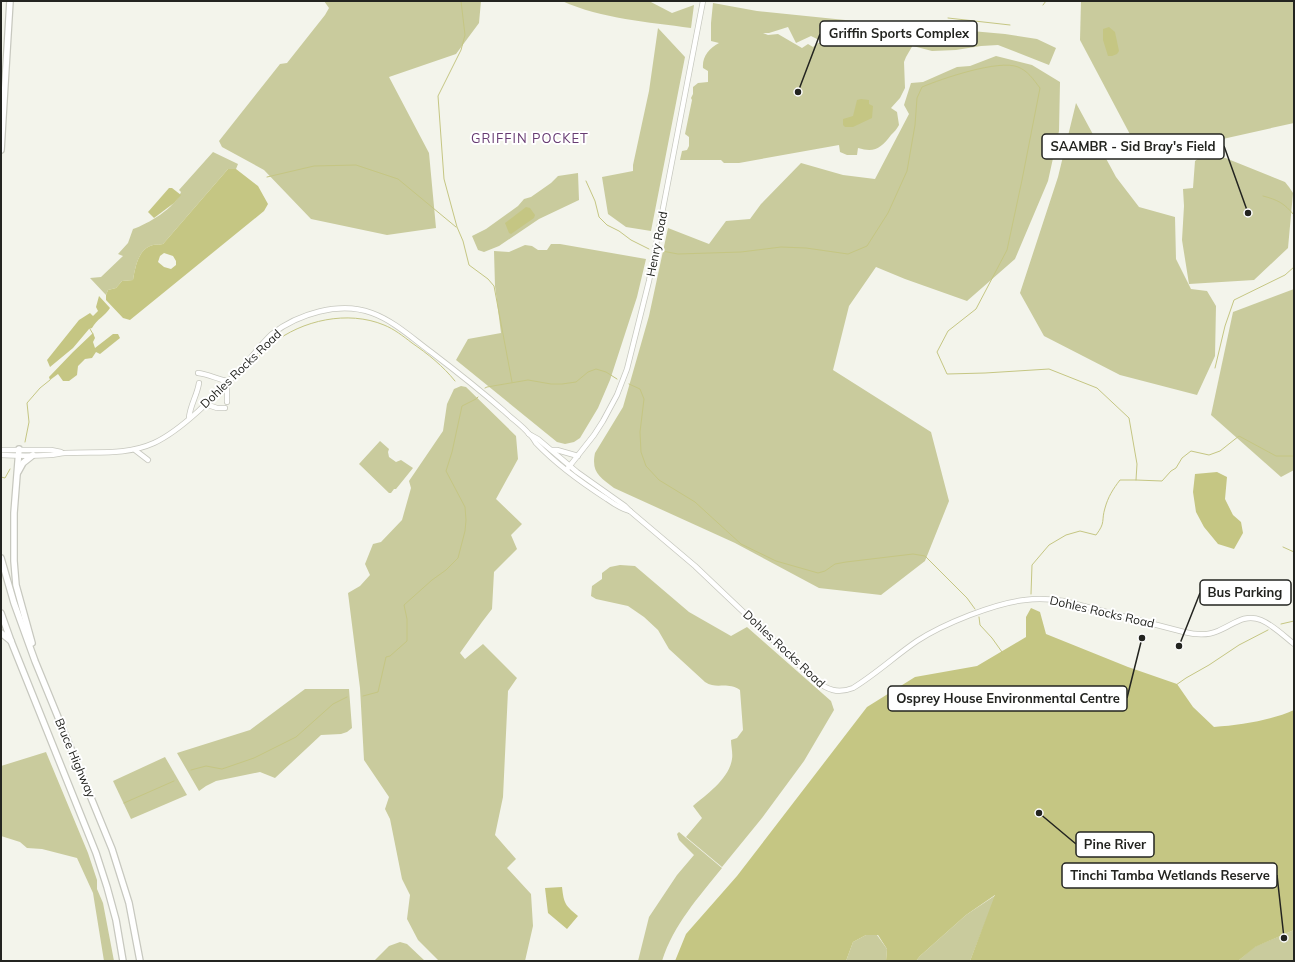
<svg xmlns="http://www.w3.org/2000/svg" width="1295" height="962" font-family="Mulish,sans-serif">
<rect width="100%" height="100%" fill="#f3f4eb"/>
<g fill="#c9cb9d" fill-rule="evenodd">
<path d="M324 1H481L479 23 456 54 389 77 429 153 436 228 387 235 311 219 264 170 222 147 219 141 280 64 287 63 325 15 329 8Z"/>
<path d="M562 1H649L672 13 694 5 691 28C648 22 602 19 562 1Z"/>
<path d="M1081 1H1294V123L1142 157 1080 40Z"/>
<path d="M713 3 757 11 894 25 895 22 934 24V30L938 28 1005 34 1037 39 1056 48 1049 65 998 45 981 46 956 50 932 51 913 46 917 38 906 57 904 62 905 88 900 98 891 108 897 112 899 125C897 129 894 132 891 135 881 148 875 153 858 148L857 155H847L840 152 839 145 739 163H724L721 160H680L682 151 687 150 689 146V137L685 134 692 100 691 98 693 94V87L698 83 708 82V71L703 68C702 57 709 48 719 43L711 41V23ZM788 27 796 43 811 36 823 42 818 43 813 47 808 44 802 48 778 34 768 35 763 33H769Z"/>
<path d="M658 28 685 57 651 231 626 227 608 214 602 177 633 171V165L649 91Z"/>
<path d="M996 56 1032 65 1060 82 1059 131 1048 181 1015 259 967 301 905 279 876 267 849 306 833 370 931 432 949 501 925 561 881 595 819 588 735 543 614 488C600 477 591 473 595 453L623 407 649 316 668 228 709 244 726 221 750 219 761 204 801 163 843 175 875 179 909 114 904 105 911 83 923 82 957 67 970 66Z"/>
<path d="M1076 103 1116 177 1139 207 1175 217 1176 259 1191 289 1207 291 1216 306 1215 356 1197 395 1120 375 1044 336 1020 293 1058 177Z"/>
<path d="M1208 151 1285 182 1289 187 1293 193 1288 248 1254 280 1189 284 1182 240 1184 206 1183 189 1193 188 1195 161Z"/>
<path d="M213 152 238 164 236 169H228L163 244C159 245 154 244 150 246 138 251 135 268 133 280L122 281 116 288 108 290 106 295 90 278 101 277 123 256 118 254 128 243 133 229C148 224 175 208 181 192L179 190Z"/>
<path d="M578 173 579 200 539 219 499 246 484 252 478 250 472 236 486 229 518 206 524 199 531 197 551 183 558 176Z"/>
<path d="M551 244H560L646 259 637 297 610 380 598 408 580 438 574 442 565 444 557 442 456 360 468 339 501 333 495 286 494 251 509 252 525 245 532 246 538 250H547Z"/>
<path d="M1294 289V470L1281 477 1211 415 1233 312Z"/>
<path d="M461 386 466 387 516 436 518 459 496 499 522 524 511 535 517 549 494 572 492 609 482 622 460 653 465 659 483 644 517 678 508 691 503 797 495 835 516 859 507 868 531 894 533 926 525 961H439L418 940 407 919 410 895 402 879 390 819 385 809 389 797 364 760 360 688 348 593 360 586 370 575 365 564 373 544 381 542 402 520 411 488 409 481 443 431 447 404 454 389Z"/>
<path d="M380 441 389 449 388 452 389 457 396 462 401 460 413 468 396 489H394L391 493H389L359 464Z"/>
<path d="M620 565 635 566 689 612 731 636 747 627 831 701 834 710 804 761 762 818 722 867 686 837 702 818 693 806C707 794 729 779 732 759 733 753 731 746 731 740L737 738 743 730 740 690C726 681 717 690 705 682L669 649 658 630 644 617 628 606 596 599 591 596 592 586 602 579V573L610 567Z"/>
<path d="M305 689H349L352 728 347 732 341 734 321 735 275 778 260 772 216 781 206 786 199 791 177 753 250 730Z"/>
<path d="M46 752 88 853 97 880V889L103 903 114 961H104L93 893 77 858 42 849 27 848 20 842 1 836V766Z"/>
<path d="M165 757 187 795 131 819 113 781Z"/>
<path d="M679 832 722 868C698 898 674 924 662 961H638L649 917 677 875 694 855 679 840 677 834Z"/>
<path d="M996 895 970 961H916L920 956 966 915Z"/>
<path d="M1294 930V961H1238L1254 947Z"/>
<path d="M866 935H877L887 949 886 961H846L853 942Z"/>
<path d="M400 942 407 944 425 961H374L389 946Z"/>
</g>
<g fill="#c5c683" fill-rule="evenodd">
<path d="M1109 27 1115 32 1119 51 1117 54 1112 56H1108L1103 40V29Z"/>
<path d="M861 99 869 100V104L873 106 872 118 853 127H845L843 125V119L853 116 857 100Z"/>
<path d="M228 169H236L258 186 268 204 264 211 130 320 123 318 106 300V295L108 290 116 288 122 281 133 280C135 268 138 251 150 246 154 244 159 245 163 244ZM164 253 173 256 176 261V265L171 269 164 267 158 262 160 256Z"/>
<path d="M169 188H172L181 195 174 203 154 218 148 212Z"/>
<path d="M526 207 530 208 535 215 534 218 511 234 509 233 505 223Z"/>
<path d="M99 296 110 308C105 316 97 319 92 328L89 329 73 348 50 367 47 360 79 320 90 313 93 316 98 311 96 307Z"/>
<path d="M93 333 95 338 93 342 95 348 113 334H118L120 338 100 354 96 352 92 358 85 359 78 366 77 375 69 381H63L58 374 50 380 49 377 73 352Z"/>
<path d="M1217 472 1227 477 1225 499 1233 515 1241 522 1243 533 1234 549 1218 544 1204 527 1196 512 1193 492 1195 474Z"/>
<path d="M1031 608 1040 612 1046 634 1128 667 1177 684 1193 707 1214 727C1241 725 1269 721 1294 710V930L1255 947 1238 961H970L995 895 966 915 920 956 916 961H886L887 949 878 935H866L853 942 846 961H675L686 934 737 876 867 707 915 677 977 666 1026 637V617Z"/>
<path d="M562 887C564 904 565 905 578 916L567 929 548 913 545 888Z"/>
</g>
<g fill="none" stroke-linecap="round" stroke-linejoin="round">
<g stroke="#c5c683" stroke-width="1">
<path d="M461 1 465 35 461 50 438 96 444 179 457 227 463 241 469 265 488 279 494 286 512 382"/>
<path d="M1043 5 1046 1"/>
<path d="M948 18 1010 25"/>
<path d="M267 177 314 166 356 165 398 179 456 227"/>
<path d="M586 181 595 201 599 217 607 225 619 231 631 240 649 249"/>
<path d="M1263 196C1278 200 1284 203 1294 215"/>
<path d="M662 251 678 254 741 252 781 247 806 248 848 254 867 246 888 213 907 171 915 125 917 98 922 87C941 79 999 59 1018 67 1028 71 1033 79 1040 88L1022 180 1007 250 976 309 948 331 937 352 947 374 985 373 1049 369 1097 388 1129 418 1137 464 1136 480"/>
<path d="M90 329 93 334"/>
<path d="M1215 368 1225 326 1234 300 1285 275 1294 267"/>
<path d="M244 372C253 363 262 352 272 344 302 320 348 310 384 325 394 329 403 336 412 343 428 354 443 366 455 381"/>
<path d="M629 384 640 389 644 399 640 432 641 452 646 466 659 480 695 502 741 544 776 561 818 573 825 571 835 564 846 562 913 554 925 556 967 598 975 609"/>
<path d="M485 388 487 387 528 380 551 384H562L576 382 588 372 596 369 606 372 617 379"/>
<path d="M25 442 29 422 27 403 40 388 50 380"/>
<path d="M1 477 5 478 10 469"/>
<path d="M1283 547 1294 552"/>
<path d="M1031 594 1032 565 1049 545 1066 535 1080 531 1096 535C1106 522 1101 521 1105 508 1108 497 1113 489 1120 480H1136L1162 481 1171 471 1176 468 1182 458 1191 451 1209 455 1220 451 1239 436 1276 456H1294"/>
<path d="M979 617 980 625 992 638 1002 652"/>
<path d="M1281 624 1294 621"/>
<path d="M1176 685 1186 678 1209 665 1239 645 1268 630"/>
<path d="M363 696 378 692 386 657 390 656 407 641V619L404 605 432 580 446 570 458 558 465 531 466 520 465 507 446 471 452 452 462 406 476 399 478 397"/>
<path d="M191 770 206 766 222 769 254 758 296 737 333 704 347 697"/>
<path d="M124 803 174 781"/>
</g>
<defs>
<g id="secondary">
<path d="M198 373C208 374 217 379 227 381"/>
<path d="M227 402V381"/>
<path d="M205 404 217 408H225"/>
<path d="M189 418C190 405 197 396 199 383"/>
<path d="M529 434 538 439 577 472 625 506 630 511 695 566 815 680C827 690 838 694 853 688 876 674 895 656 917 641 943 624 995 603 1025 600 1038 598 1051 599 1064 601L1184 632C1196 635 1207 636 1218 631 1233 625 1244 613 1261 620 1273 625 1284 636 1294 644"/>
<path d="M1 450H51L61 452"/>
<path d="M135 450 148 460"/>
<path d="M552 450H557L578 456"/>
<path d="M1 455C17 456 34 456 50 455 55 455 60 453 65 453 95 451 125 456 154 443 186 428 222 388 247 362 255 353 263 342 272 334 298 314 339 301 372 313 394 321 412 338 431 352 456 371 480 390 504 411 512 419 522 425 529 434 532 436 534 440 536 443 556 464 582 483 607 499 614 504 621 509 630 511"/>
<path d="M568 468 594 435 603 421 617 395 627 369 649 281 703 1"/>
</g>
<g id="highway">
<path d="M1 150 10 1"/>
<path d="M19 449 14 513V561L16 585 32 643"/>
<path d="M18 472 23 463 33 455"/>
<path d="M1 558 14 603 35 661 112 849 129 903 140 961"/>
<path d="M1 613 11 641 96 853 107 887 116 920 123 961"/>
<path d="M1 633 11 641"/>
</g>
</defs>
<use href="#secondary" stroke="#c7c8bf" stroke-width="6"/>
<use href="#highway" stroke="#c7c8bf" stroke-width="8"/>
<use href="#secondary" stroke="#fff" stroke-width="4.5"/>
<use href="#highway" stroke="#fff" stroke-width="5.5"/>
</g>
<g text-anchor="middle" stroke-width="4" stroke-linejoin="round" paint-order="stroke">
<g font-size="12" fill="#232420" stroke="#fff">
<text transform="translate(657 244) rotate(-79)" y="4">Henry Road</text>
<text transform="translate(241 369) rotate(-44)" y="4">Dohles Rocks Road</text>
<text transform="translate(1102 612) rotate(13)" y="4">Dohles Rocks Road</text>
<text transform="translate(784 649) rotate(43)" y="4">Dohles Rocks Road</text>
<text transform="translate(75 758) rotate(67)" y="4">Bruce Highway</text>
</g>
<g font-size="13" letter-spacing="1" fill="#673b72" stroke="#fff">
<text x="530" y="143">GRIFFIN POCKET</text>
</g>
</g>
<path fill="none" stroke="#232420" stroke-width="1.5" d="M798 92L820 34M1248 213L1224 146M1179 646L1200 593M1142 638L1127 698M1039 813L1076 844M1284 938L1277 875"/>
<g fill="#232420" stroke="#fff" stroke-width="1.5">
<circle cx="798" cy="92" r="4"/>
<circle cx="1248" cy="213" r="4"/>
<circle cx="1179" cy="646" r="4"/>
<circle cx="1142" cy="638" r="4"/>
<circle cx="1039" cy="813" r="4"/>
<circle cx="1284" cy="938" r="4"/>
</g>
<g fill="#fff" stroke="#232420" stroke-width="1.5">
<rect x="820" y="21" width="157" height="25" rx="4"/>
<rect x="1042" y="134" width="182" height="25" rx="4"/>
<rect x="1200" y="580" width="91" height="25" rx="4"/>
<rect x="888" y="686" width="239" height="25" rx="4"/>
<rect x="1076" y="832" width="78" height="25" rx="4"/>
<rect x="1062" y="863" width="215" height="25" rx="4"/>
</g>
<g font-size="13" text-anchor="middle" font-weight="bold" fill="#232420">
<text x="899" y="38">Griffin Sports Complex</text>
<text x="1133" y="151">SAAMBR - Sid Bray's Field</text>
<text x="1245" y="597">Bus Parking</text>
<text x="1008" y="703">Osprey House Environmental Centre</text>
<text x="1115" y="849">Pine River</text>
<text x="1170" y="880">Tinchi Tamba Wetlands Reserve</text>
</g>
<rect width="1295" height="962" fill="none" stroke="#232420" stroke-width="4"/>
</svg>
